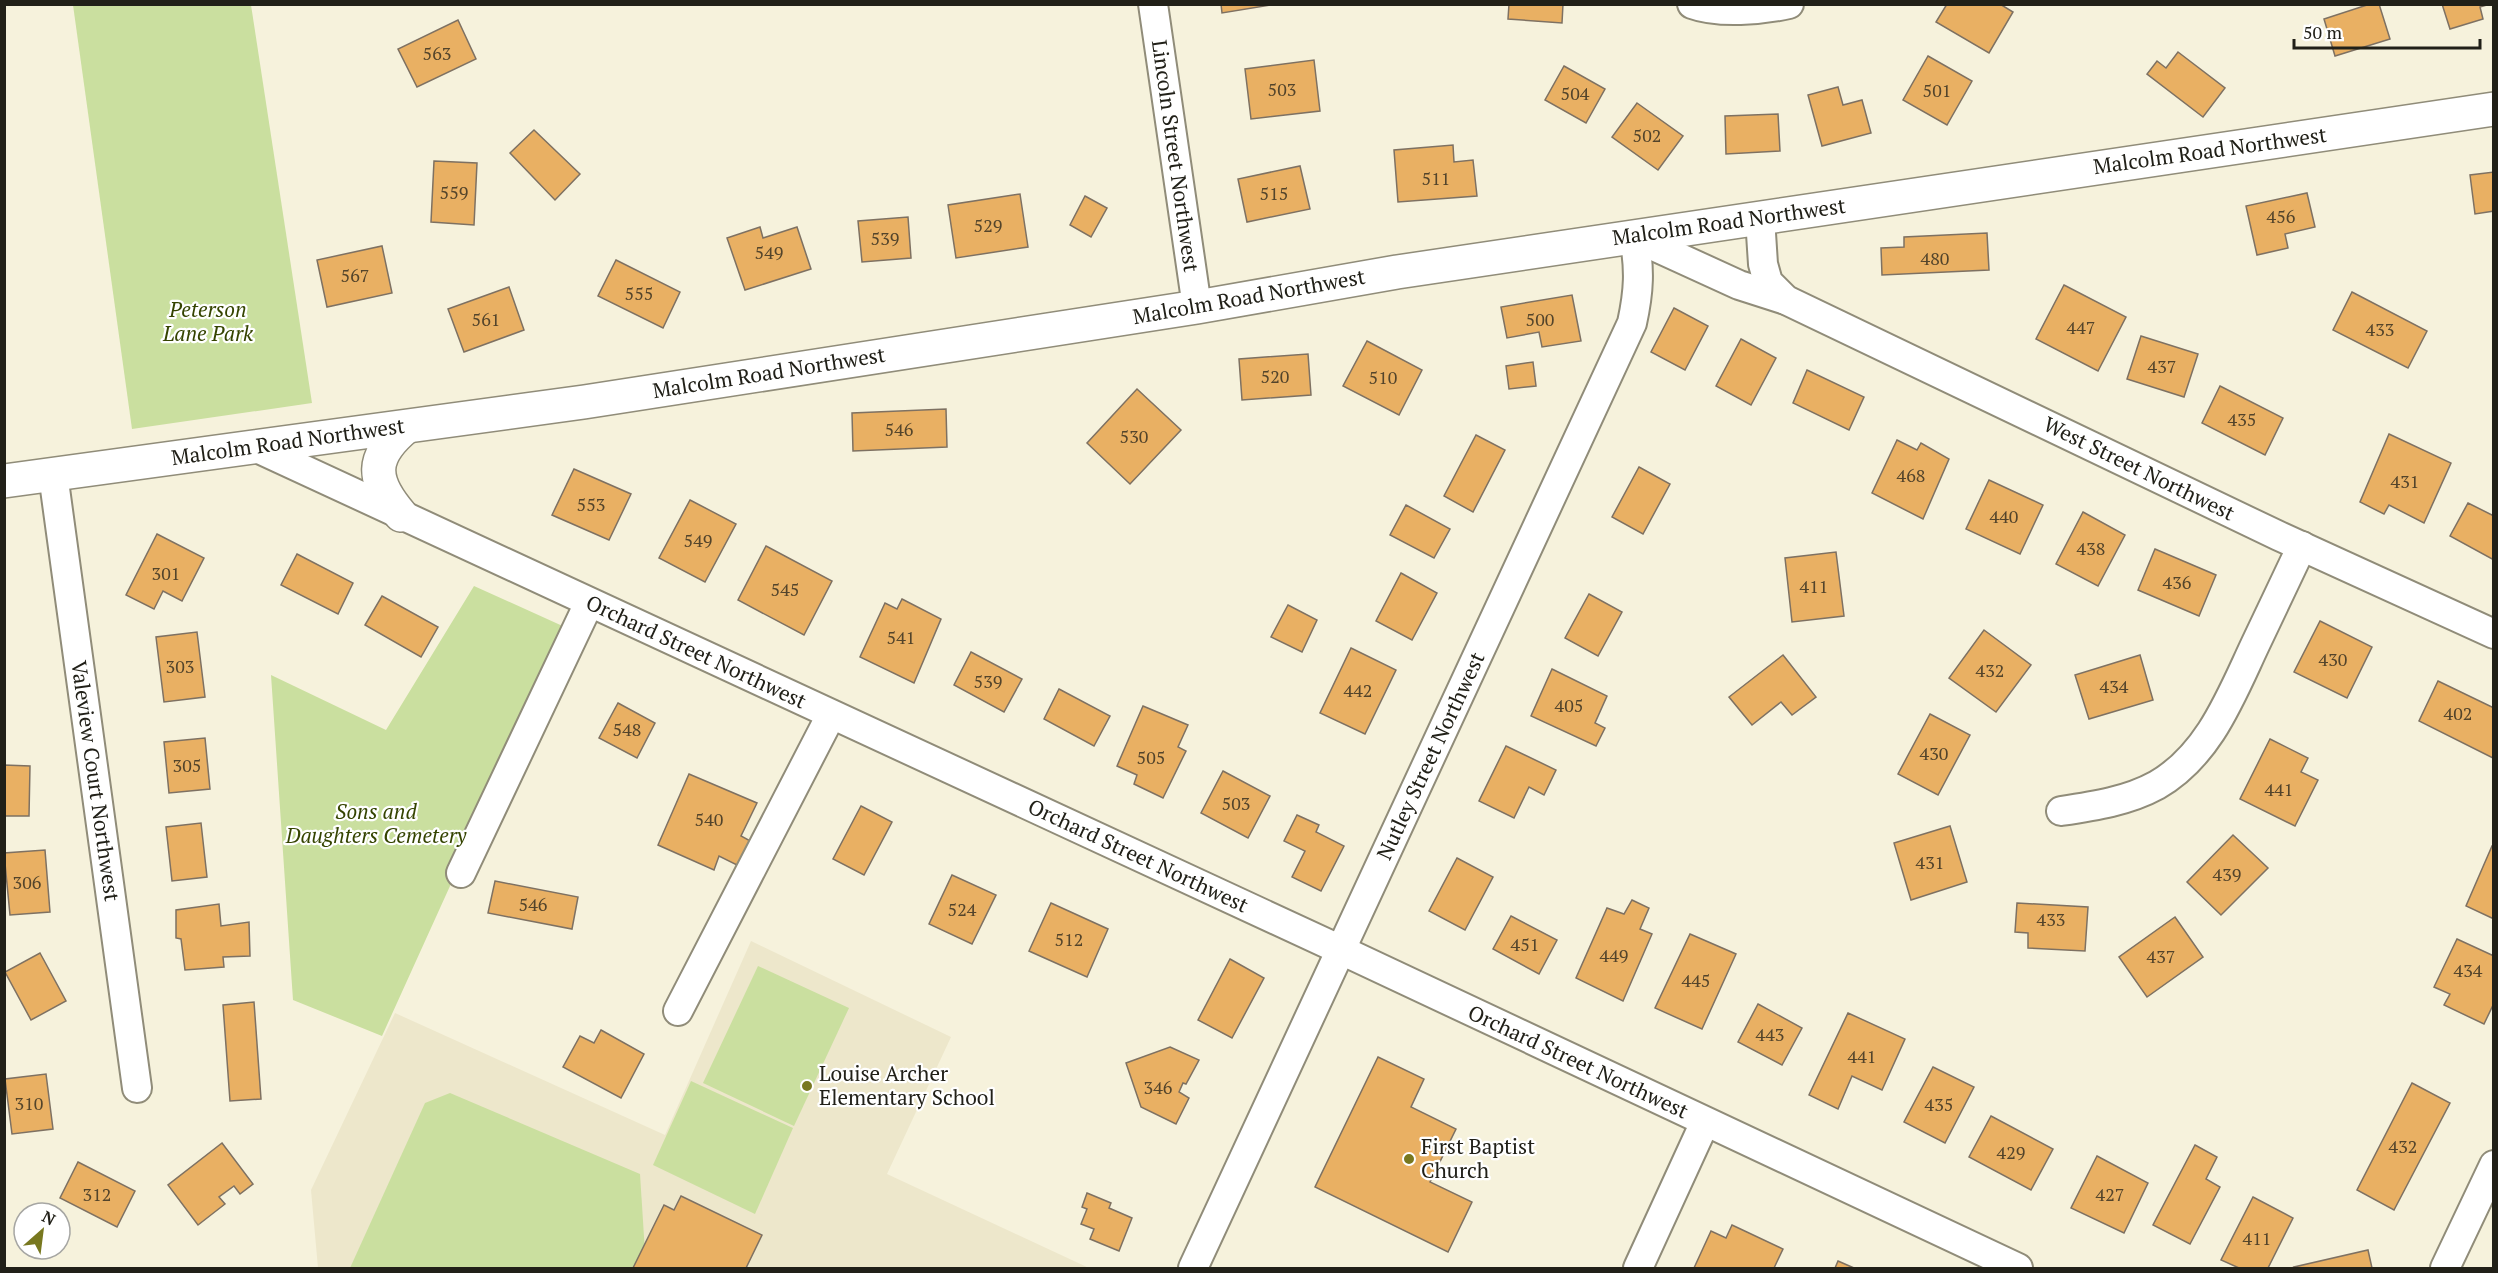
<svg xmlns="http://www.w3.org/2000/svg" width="2498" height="1273" font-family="'PT Serif',serif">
<rect width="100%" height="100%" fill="#f6f2dc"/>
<path fill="#ede7cb" d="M751 941 951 1037 887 1174 1089 1268H318L311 1190 395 1013 665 1135Z"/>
<g fill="#cadf9f">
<path d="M73 5H251L312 403 132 429Z"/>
<path d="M474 586 567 628 382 1036 293 1000 271 675 386 730Z"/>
<path d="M758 966 849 1008 794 1126 703 1083Z"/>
<path d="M691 1081 793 1128 755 1214 653 1165Z"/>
<path d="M450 1093 640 1174 646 1268H350L425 1103Z"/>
</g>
<g fill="#e9b063" stroke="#7e7162" stroke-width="1.5">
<path d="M1221 4H1277L1222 13Z"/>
<path d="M1509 4H1563L1562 23 1508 19Z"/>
<path d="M1947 4H2000L2013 12 1989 53 1936 22Z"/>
<path d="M2370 4H2379L2390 39 2335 56 2324 19Z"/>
<path d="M2442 4H2490L2480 7 2483 19 2450 29Z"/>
<path d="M458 20 476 59 417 87 398 49Z"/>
<path d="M2178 52 2225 88 2203 117 2147 74 2157 61 2166 68Z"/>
<path d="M1928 56 1972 81 1947 125 1903 100Z"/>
<path d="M1314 60 1320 111 1251 119 1245 69Z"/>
<path d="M1564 66 1605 89 1586 123 1545 100Z"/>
<path d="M1838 87 1843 105 1862 100 1871 133 1822 146 1808 95Z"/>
<path d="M1637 103 1683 136 1658 170 1612 137Z"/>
<path d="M1778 114 1780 151 1726 154 1725 116Z"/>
<path d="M534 130 580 174 555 200 510 153Z"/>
<path d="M1453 145 1454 162 1473 160 1477 196 1398 202 1394 150Z"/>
<path d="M434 161 477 163 474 225 431 222Z"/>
<path d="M1300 166 1310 209 1247 222 1238 179Z"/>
<path d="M2494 172V211L2475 214 2470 175Z"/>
<path d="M2307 193 2315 227 2285 234 2288 248 2257 255 2246 206Z"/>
<path d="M1020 194 1028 247 956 258 948 205Z"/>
<path d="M1085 196 1107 208 1091 237 1070 225Z"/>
<path d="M908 217 911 258 862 262 858 221Z"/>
<path d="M760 227 763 238 797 227 811 269 745 290 727 238Z"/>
<path d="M1987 233 1989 270 1882 275 1881 248 1904 247V237Z"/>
<path d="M382 246 392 293 327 307 317 260Z"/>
<path d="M616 260 680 292 663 328 598 296Z"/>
<path d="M2064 285 2126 317 2098 371 2036 339Z"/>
<path d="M509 287 524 330 464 352 448 309Z"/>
<path d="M2352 292 2427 331 2408 368 2333 330Z"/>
<path d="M1572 295 1581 341 1542 347 1539 332 1507 338 1501 307Z"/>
<path d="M1674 308 1708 326 1685 370 1651 352Z"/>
<path d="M2141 336 2198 354 2184 397 2127 379Z"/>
<path d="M1741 339 1776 358 1751 405 1716 386Z"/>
<path d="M1367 341 1422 370 1399 415 1343 386Z"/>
<path d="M1308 354 1311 395 1242 400 1239 359Z"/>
<path d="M1533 362 1536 386 1509 389 1506 366Z"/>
<path d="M1807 370 1864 397 1849 430 1793 403Z"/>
<path d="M2220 386 2283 418 2265 455 2202 423Z"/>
<path d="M1137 389 1181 430 1130 484 1087 443Z"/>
<path d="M946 409 947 447 853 451 852 413Z"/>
<path d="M2389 434 2451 463 2424 523 2389 505 2384 514 2360 502Z"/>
<path d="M1476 435 1505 450 1473 512 1444 496Z"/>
<path d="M1897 440 1917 450 1921 443 1949 459 1923 519 1872 493Z"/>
<path d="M1639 467 1670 484 1643 534 1612 517Z"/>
<path d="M574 469 631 494 609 540 552 515Z"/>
<path d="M1989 480 2043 505 2020 554 1966 529Z"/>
<path d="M690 500 736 524 705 582 659 558Z"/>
<path d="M2468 503 2494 516V560L2450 536Z"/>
<path d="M1406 505 1450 529 1434 558 1390 535Z"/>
<path d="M2083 512 2125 535 2098 586 2056 564Z"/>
<path d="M157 534 204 558 182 601 163 591 154 609 126 595Z"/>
<path d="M766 546 832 581 804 635 738 600Z"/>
<path d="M2155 549 2216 575 2199 616 2138 590Z"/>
<path d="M1836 552 1844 616 1792 622 1785 558Z"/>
<path d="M297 554 353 583 338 614 281 585Z"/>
<path d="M1401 573 1437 593 1412 640 1376 621Z"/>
<path d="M1589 594 1622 612 1598 656 1565 638Z"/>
<path d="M382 596 438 627 421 657 365 625Z"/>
<path d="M902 599 941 619 914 683 860 657 885 603 897 609Z"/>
<path d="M1288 605 1317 620 1302 652 1271 637Z"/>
<path d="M2320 621 2372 647 2347 698 2294 672Z"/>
<path d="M1984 630 2031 665 1996 712 1949 678Z"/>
<path d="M197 632 205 697 164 702 156 637Z"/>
<path d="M1351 648 1396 670 1365 734 1320 713Z"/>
<path d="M971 652 1022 679 1004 712 954 685Z"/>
<path d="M1783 655 1816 697 1792 715 1781 702 1752 725 1729 697Z"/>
<path d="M2140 655 2153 700 2089 719 2075 675Z"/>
<path d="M1552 669 1607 696 1595 723 1605 728 1596 746 1531 716Z"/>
<path d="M2438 681 2494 708 2493 758 2419 721Z"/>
<path d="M1059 689 1110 716 1094 746 1044 719Z"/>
<path d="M618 703 655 723 637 758 599 738Z"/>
<path d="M1143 706 1188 725 1178 747 1186 751 1163 798 1134 784 1137 775 1117 766Z"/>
<path d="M1930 714 1970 735 1938 795 1898 774Z"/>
<path d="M205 738 210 789 169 793 164 742Z"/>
<path d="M2270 739 2308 758 2301 772 2318 780 2295 826 2240 799Z"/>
<path d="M1506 746 1556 770 1544 795 1529 787 1514 818 1479 801Z"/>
<path d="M4 765 30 766 29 816H4Z"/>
<path d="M1223 771 1270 796 1248 838 1201 813Z"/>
<path d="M689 774 757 803 741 836 754 843 743 868 719 856 714 870 658 845Z"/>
<path d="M861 806 892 822 864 875 833 859Z"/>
<path d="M1297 815 1319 825 1316 832 1344 846 1321 891 1292 877 1305 851 1284 841Z"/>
<path d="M201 823 207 877 172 881 166 827Z"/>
<path d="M1950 826 1967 882 1911 900 1894 843Z"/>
<path d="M2233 835 2268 868 2221 915 2187 882Z"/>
<path d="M2492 846 2494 847V919L2466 906Z"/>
<path d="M45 850 50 912 10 915 4 853Z"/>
<path d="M1457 858 1493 877 1465 930 1429 911Z"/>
<path d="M952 875 996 895 972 944 929 924Z"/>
<path d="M495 881 578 897 572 929 488 913Z"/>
<path d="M1632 900 1649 908 1640 929 1652 934 1623 1001 1576 978 1607 908 1624 914Z"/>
<path d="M1051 903 1108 929 1087 977 1029 951Z"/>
<path d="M2017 903 2088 907 2085 951 2028 948V933L2015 932Z"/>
<path d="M219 904 221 926 249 922 250 956 223 957 224 967 185 970 181 939 176 938V910Z"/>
<path d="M1511 916 1557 940 1539 974 1493 949Z"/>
<path d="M2175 917 2203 957 2147 997 2119 957Z"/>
<path d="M1690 934 1736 954 1702 1029 1655 1008Z"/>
<path d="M2457 939 2494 956V1003L2484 1024 2444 1005 2450 994 2434 987Z"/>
<path d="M40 953 66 1001 31 1020 5 972Z"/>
<path d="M1230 959 1264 978 1232 1038 1198 1020Z"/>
<path d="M254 1002 261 1099 230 1101 223 1005Z"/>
<path d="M1758 1004 1802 1028 1782 1065 1738 1042Z"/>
<path d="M1848 1013 1905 1039 1882 1090 1852 1076 1838 1109 1809 1095Z"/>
<path d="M601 1030 644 1054 621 1098 563 1067 580 1036 594 1043Z"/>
<path d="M1170 1047 1199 1060 1186 1084 1183 1083 1179 1092 1189 1098 1176 1124 1141 1107 1126 1063Z"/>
<path d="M1378 1057 1424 1079 1411 1107 1456 1129 1430 1182 1472 1202 1448 1252 1315 1187Z"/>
<path d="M1933 1067 1974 1087 1945 1143 1904 1122Z"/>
<path d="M46 1074 53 1129 12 1134 5 1079Z"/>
<path d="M2412 1083 2450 1103 2394 1210 2357 1190Z"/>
<path d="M1991 1116 2053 1149 2031 1190 1969 1157Z"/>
<path d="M222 1143 253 1184 240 1194 234 1186 219 1197 225 1204 198 1225 168 1185Z"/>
<path d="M2195 1145 2217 1157 2206 1179 2220 1187 2190 1244 2153 1225Z"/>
<path d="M2097 1156 2148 1183 2124 1233 2071 1208Z"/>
<path d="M78 1162 135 1191 117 1227 60 1198Z"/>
<path d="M1087 1193 1111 1203 1109 1208 1132 1218 1119 1251 1090 1239 1094 1229 1081 1224 1087 1209 1082 1207Z"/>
<path d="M681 1196 762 1235 746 1268H633L664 1205 674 1210Z"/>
<path d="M2253 1197 2293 1218 2268 1268H2239L2221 1260Z"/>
<path d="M1732 1225 1783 1249 1774 1268H1694L1711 1231 1726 1238Z"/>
<path d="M2368 1250 2372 1268H2295L2294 1267Z"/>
<path d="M1838 1261 1854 1268H1835Z"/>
</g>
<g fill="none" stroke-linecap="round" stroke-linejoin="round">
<defs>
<g id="minor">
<path d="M1153 4 1197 307"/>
<path d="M1692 4C1719 14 1762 10 1789 4"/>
<path d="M1760 218 1763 264 1768 282 1786 300 2279 536 2494 634"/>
<path d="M1634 237 1739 285 1786 300"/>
<path d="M255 447 1341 950 2018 1268"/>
<path d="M53 474 137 1088"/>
<path d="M2061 811C2095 806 2128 801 2157 785 2209 755 2231 696 2255 645 2271 612 2286 579 2302 546"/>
<path d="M461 873 589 603"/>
<path d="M678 1011 831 715"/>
<path d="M1193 1268 1632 323C1639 291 1640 269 1634 237"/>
<path d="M1638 1268 1705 1122"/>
<path d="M2445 1268 2494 1165"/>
</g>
<g id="major">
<path d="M4 481 584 402 1197 307 1397 272 2494 109"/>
<path d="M401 515C371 480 370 457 406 427"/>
</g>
</defs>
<use href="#minor" stroke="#908c79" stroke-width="32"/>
<use href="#major" stroke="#908c79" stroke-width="36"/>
<use href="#minor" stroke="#fff" stroke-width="28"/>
<use href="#major" stroke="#fff" stroke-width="33"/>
</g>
<g fill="#78781f" stroke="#fff" stroke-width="2">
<circle cx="807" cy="1086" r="6"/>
<circle cx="1409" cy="1159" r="6"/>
</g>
<g text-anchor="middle" stroke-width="4.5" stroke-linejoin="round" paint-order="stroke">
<g font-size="18" fill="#53442b">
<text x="437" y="60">563</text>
<text x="1282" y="96">503</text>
<text x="1937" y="97">501</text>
<text x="1575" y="100">504</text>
<text x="1647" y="142">502</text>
<text x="1436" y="185">511</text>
<text x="454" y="199">559</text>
<text x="1274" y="200">515</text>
<text x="2281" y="223">456</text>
<text x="988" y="232">529</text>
<text x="885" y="245">539</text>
<text x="769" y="259">549</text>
<text x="1935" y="265">480</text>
<text x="355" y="282">567</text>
<text x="639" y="300">555</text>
<text x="486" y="326">561</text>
<text x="1540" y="326">500</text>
<text x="2081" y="334">447</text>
<text x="2380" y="336">433</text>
<text x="2162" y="373">437</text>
<text x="1275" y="383">520</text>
<text x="1383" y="384">510</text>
<text x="2242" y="426">435</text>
<text x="899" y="436">546</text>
<text x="1134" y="443">530</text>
<text x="1911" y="482">468</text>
<text x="2405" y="488">431</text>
<text x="591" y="511">553</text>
<text x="2004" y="523">440</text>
<text x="698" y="547">549</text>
<text x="2091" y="555">438</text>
<text x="166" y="580">301</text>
<text x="2177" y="589">436</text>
<text x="1814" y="593">411</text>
<text x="785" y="596">545</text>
<text x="901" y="644">541</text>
<text x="2333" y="666">430</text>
<text x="180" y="673">303</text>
<text x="1990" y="677">432</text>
<text x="988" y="688">539</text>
<text x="2114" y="693">434</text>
<text x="1358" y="697">442</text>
<text x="1569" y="712">405</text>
<text x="2458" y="720">402</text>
<text x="627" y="736">548</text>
<text x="1934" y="760">430</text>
<text x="1151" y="764">505</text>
<text x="187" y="772">305</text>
<text x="2279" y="796">441</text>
<text x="1236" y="810">503</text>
<text x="709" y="826">540</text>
<text x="1930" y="869">431</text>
<text x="2227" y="881">439</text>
<text x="27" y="889">306</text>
<text x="533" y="911">546</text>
<text x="962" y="916">524</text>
<text x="2051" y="926">433</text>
<text x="1069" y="946">512</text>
<text x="1525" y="951">451</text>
<text x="1614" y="962">449</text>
<text x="2161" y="963">437</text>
<text x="2468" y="977">434</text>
<text x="1696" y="987">445</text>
<text x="1770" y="1041">443</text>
<text x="1862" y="1063">441</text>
<text x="1158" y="1094">346</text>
<text x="29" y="1110">310</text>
<text x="1939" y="1111">435</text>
<text x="2403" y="1153">432</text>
<text x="2011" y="1159">429</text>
<text x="97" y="1201">312</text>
<text x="2110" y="1201">427</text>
<text x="2257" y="1245">411</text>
</g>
<g font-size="21" fill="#212018" stroke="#fff">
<text transform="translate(2210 151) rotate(-8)" y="7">Malcolm Road Northwest</text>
<text transform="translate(1175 156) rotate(82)" y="7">Lincoln Street Northwest</text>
<text transform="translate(1729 222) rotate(-8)" y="7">Malcolm Road Northwest</text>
<text transform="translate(1249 297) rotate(-10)" y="7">Malcolm Road Northwest</text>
<text transform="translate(769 373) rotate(-9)" y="7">Malcolm Road Northwest</text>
<text transform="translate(288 442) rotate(-8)" y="7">Malcolm Road Northwest</text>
<text transform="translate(2139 469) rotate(26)" y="7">West Street Northwest</text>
<text transform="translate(696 652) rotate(25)" y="7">Orchard Street Northwest</text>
<text transform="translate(1431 756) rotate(-65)" y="7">Nutley Street Northwest</text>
<text transform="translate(95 781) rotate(82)" y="7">Valeview Court Northwest</text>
<text transform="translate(1138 856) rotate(25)" y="7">Orchard Street Northwest</text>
<text transform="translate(1578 1062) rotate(25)" y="7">Orchard Street Northwest</text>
</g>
<g font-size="21" font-style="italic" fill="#354400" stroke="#fff">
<text x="208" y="317">Peterson<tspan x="208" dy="24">Lane Park</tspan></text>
<text x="376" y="819">Sons and<tspan x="376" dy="24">Daughters Cemetery</tspan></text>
</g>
<g font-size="21" fill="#212018" stroke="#fff" text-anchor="start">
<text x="819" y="1081">Louise Archer<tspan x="819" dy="24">Elementary School</tspan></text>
<text x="1421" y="1154">First Baptist<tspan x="1421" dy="24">Church</tspan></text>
</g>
</g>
<rect width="2498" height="1273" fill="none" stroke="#212018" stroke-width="12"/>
<g transform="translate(42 1231) rotate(28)"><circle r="28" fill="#ffffff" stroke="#a6a6a3" stroke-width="1.5"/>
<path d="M0-4.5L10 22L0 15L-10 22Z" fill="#78781f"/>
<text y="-9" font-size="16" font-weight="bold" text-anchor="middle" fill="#212018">N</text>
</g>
<path d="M2294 39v9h186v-9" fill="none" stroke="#212018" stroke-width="3"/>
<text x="2303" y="39" font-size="18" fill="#212018" stroke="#ffffff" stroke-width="4.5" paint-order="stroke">50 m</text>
</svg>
